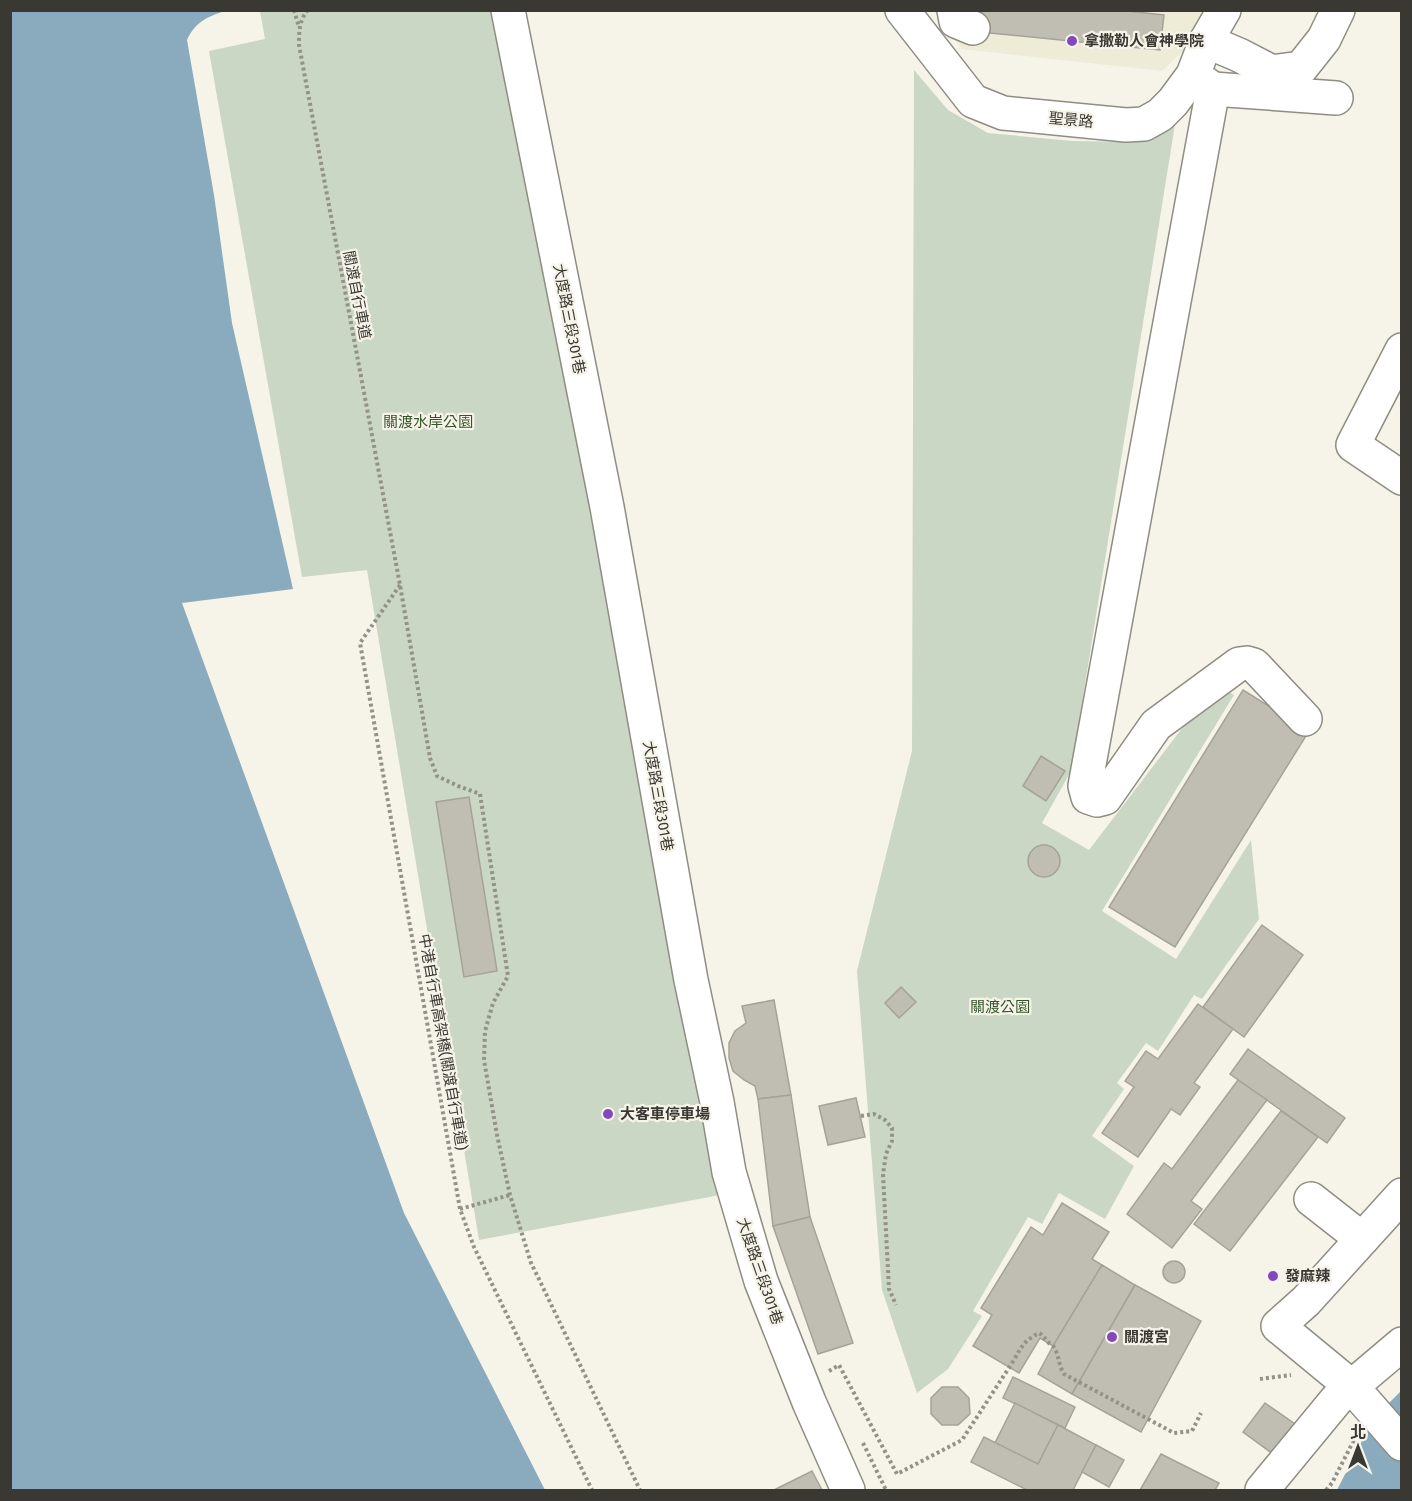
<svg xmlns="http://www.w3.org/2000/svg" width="1412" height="1501" font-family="'Fira Sans','Noto Sans TC',sans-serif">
<rect width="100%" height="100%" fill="#f6f4e8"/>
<path fill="#eeebd7" d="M934 11H1212L1200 22 1191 32 1185 49 1162 71 962 49Z"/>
<g fill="#c9d7c4">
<path d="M260 11H501L731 1193 479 1240 367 570 302 577 209 51 265 39Z"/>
<path d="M914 70 948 110 988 133 1072 141 1145 142 1177 112 1071 771 1042 823 1089 850 1216 684 1234 695 1102 911 1176 959 1251 840 1259 919 1202 999 1194 995 1158 1051 1146 1043 1117 1083 1124 1089 1092 1136 1134 1166 1105 1219 1059 1193 1042 1224 1028 1217 973 1311 982 1316 948 1369 917 1393 882 1290 857 971 912 751Z"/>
</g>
<g fill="#8aabbd">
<path d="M10 11H225C207 17 195 22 187 40L214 195 232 323 293 589 182 603 404 1213 545 1490H11Z"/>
<path d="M1401 1391V1490H1337L1365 1435 1381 1411Z"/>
</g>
<g fill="#c0beb2" stroke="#a5a398" stroke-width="1.5">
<path d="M982 10H1118L1164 15 1160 50 980 32Z"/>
<path d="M1243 690 1309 731 1175 947 1109 907Z"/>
<path d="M1041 756 1065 771 1046 801 1023 786Z"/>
<path d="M469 797 497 971 464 977 436 802Z"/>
<circle cx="1044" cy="861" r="16"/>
<path d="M1262 925 1303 955 1244 1037 1203 1007Z"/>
<path d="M901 987 916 1002 899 1018 885 1003Z"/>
<path d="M774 1000 791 1095 758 1099 755 1086 744 1080 733 1071 729 1058V1043L735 1031 746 1023 742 1006Z"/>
<path d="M1198 1004 1233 1029 1194 1083 1200 1087 1180 1115 1171 1109 1138 1157 1102 1133 1134 1087 1125 1081 1146 1051 1158 1059Z"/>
<path d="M1248 1049 1345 1118 1327 1143 1230 1074Z"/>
<path d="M1238 1080 1267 1100 1191 1201 1202 1209 1172 1248 1127 1214 1164 1163 1172 1169Z"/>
<path d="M791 1095 810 1217 773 1226 758 1099Z"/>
<path d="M856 1098 865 1137 828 1145 819 1106Z"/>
<path d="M1281 1111 1318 1137 1230 1251 1194 1224Z"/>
<path d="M1062 1203 1109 1232 1092 1259 1102 1265 1053 1346 1040 1338 1019 1373 973 1346 992 1315 981 1308 1031 1227 1043 1235Z"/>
<path d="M810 1217 853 1343 818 1354 773 1226Z"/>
<circle cx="1174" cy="1272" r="11"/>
<path d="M1102 1265 1135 1285 1072 1394 1038 1374 1053 1346Z"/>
<path d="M1135 1285 1201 1321 1141 1432 1072 1394Z"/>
<path d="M1013 1377 1075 1407 1065 1428 1003 1398Z"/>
<path d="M942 1387H958L969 1398 970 1414 958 1425H942L931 1414V1398Z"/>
<path d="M1015 1403 1058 1425 1038 1464 995 1443Z"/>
<path d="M1265 1403 1295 1424 1273 1454 1243 1432Z"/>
<path d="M1058 1425 1096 1445 1073 1490H1027L971 1462 984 1437 1038 1464Z"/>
<path d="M1096 1445 1124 1460 1109 1487 1082 1472Z"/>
<path d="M1161 1454 1219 1483 1215 1490H1140Z"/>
<path d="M812 1471 822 1490H774Z"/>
</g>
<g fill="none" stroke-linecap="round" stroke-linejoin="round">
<defs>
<g id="minor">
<path d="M508 10 607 507 691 980 717 1102 729 1172 761 1281 809 1402 848 1490"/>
<path d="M902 10 973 101 1003 113 1126 125 1144 124 1160 115 1173 102 1193 75 1206 41 1224 10"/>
<path d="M954 10 956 21 973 28"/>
<path d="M1206 41 1239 55 1272 72 1301 68 1324 39 1338 10"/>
<path d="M1193 75 1213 89 1085 786 1088 797 1097 800 1105 798 1156 725 1239 664 1247 663 1254 665 1305 719"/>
<path d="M1213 89 1336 98"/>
<path d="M1402 350 1353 445 1402 478"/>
<path d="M1402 1195 1306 1301 1278 1326 1352 1387 1402 1444"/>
<path d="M1311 1199 1362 1239"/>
<path d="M1262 1490 1337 1399 1402 1344"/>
</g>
</defs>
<use href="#minor" stroke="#8f8d82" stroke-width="36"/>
<g stroke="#939289" stroke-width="4" stroke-dasharray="3 3" stroke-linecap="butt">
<path d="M294 10 299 27"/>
<path d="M308 10C299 20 299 32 299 45L400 585 430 758 437 776 458 786 480 794 508 976 493 1003 485 1031 484 1060 497 1135 510 1195 531 1263 537 1275 640 1490"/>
<path d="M400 585 360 643 460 1209 474 1247 592 1490"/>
<path d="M861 1116 874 1114 885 1120 892 1128V1141L886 1154 883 1174 889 1289 896 1305"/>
<path d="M460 1209 510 1195"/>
<path d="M829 1371 839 1365 897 1474 962 1440 1014 1360C1021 1347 1025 1340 1039 1333 1044 1336 1045 1339 1049 1343 1050 1344 1052 1345 1053 1346 1059 1353 1058 1365 1064 1374L1174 1433 1192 1431 1201 1413"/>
<path d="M1260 1379 1291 1375"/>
<path d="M863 1443 886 1490"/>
<path d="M1326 1490 1332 1483 1356 1436"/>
</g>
<use href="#minor" stroke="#fff" stroke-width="33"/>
</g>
<g fill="#8448be" stroke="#f6f4e8" stroke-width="2">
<circle cx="1072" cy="41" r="6"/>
<circle cx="608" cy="1114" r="6"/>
<circle cx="1273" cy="1276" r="6"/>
<circle cx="1112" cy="1337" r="6"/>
</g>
<g text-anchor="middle" stroke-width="4.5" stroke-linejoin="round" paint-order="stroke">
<g font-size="15" font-weight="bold" fill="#393833" stroke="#f6f4e8" text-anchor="start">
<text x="1084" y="46">拿撒勒人會神學院</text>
<text x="620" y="1119">大客車停車場</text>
<text x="1285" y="1281">發麻辣</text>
<text x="1124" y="1342">關渡宮</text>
</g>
<g font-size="15" fill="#393833" stroke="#f6f4e8">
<text transform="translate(1071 120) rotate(5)" y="5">聖景路</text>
<text transform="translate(357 295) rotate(79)" y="5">關渡自行車道</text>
<text transform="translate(569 319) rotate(79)" y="5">大度路三段301巷</text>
<text transform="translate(658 796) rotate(80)" y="5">大度路三段301巷</text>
<text transform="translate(443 1042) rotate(80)" y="5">中港自行車高架橋(關渡自行車道)</text>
<text transform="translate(760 1271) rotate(71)" y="5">大度路三段301巷</text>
</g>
<g font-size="15" fill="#36552c" stroke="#f6f4e8">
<text x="428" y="427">關渡水岸公園</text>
<text x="1000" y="1012">關渡公園</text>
</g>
</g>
<rect width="1412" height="1501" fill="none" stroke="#393833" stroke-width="24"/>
<g transform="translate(1358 1447)" stroke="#f6f4e8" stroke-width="4.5" paint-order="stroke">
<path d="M0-4.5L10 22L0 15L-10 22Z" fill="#393833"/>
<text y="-9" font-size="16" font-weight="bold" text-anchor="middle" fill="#393833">北</text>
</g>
</svg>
